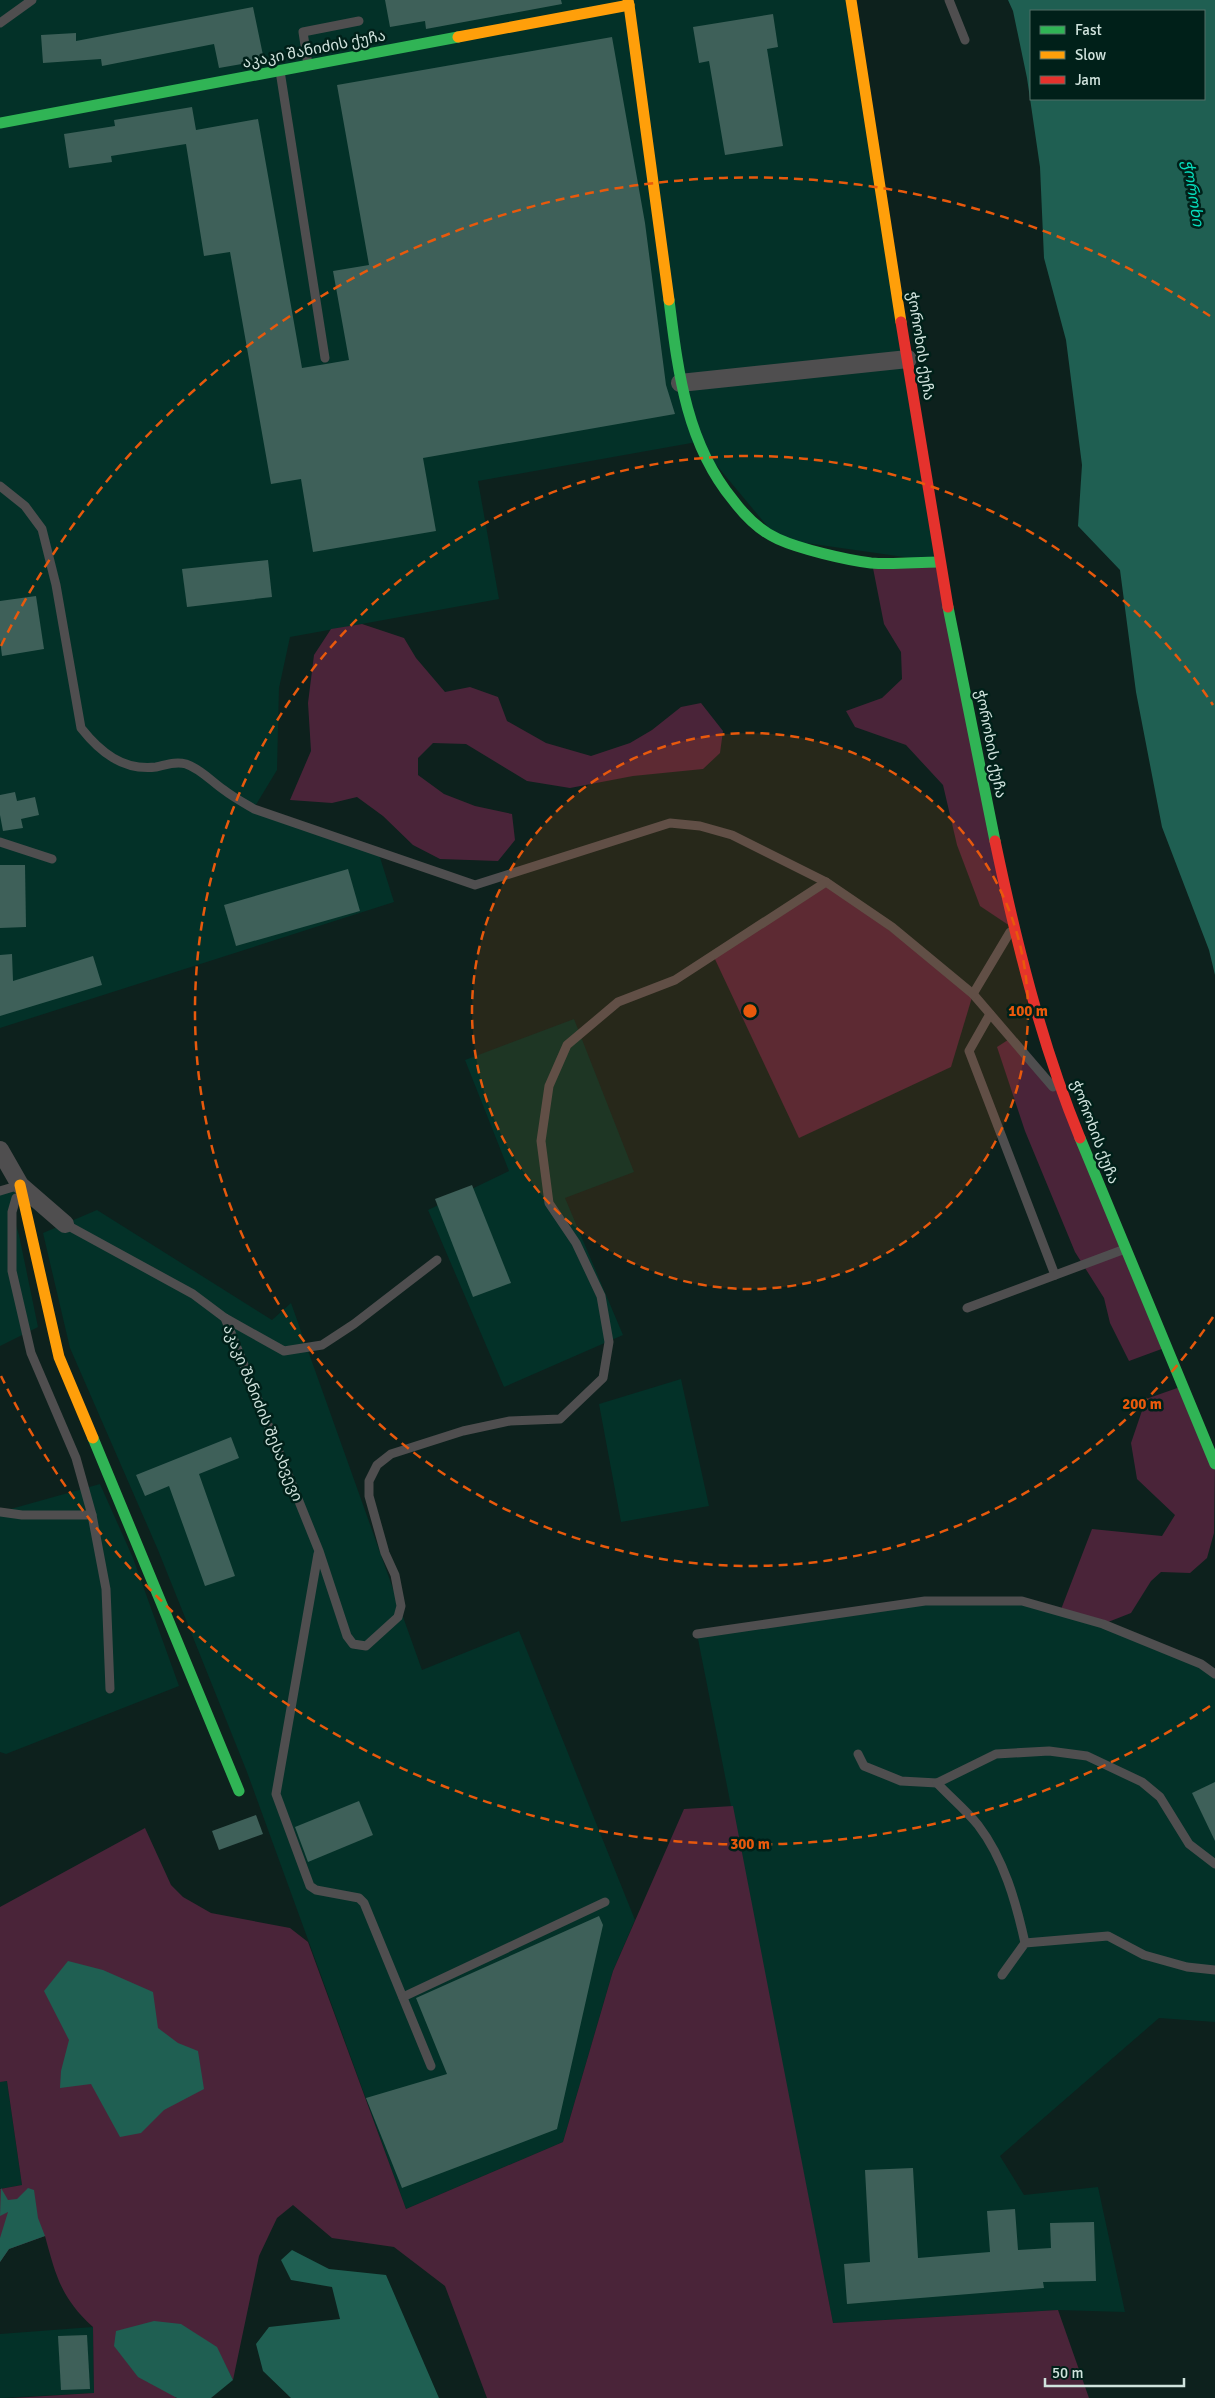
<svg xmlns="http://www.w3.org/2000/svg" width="1215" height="2398" font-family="Signika,'Noto Sans Georgian',sans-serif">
<rect width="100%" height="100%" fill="#0d211d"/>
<g fill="#033128">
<path d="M0 0H851L939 562 778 539 697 442 478 481 499 599 290 637 279 688 277 770 254 808 378 851 394 902 0 1028Z"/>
<path d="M574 1019 634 1172 565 1198 623 1335 504 1387 428 1210 509 1171 465 1060Z"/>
<path d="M20 1185 12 1212 19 1235 38 1327 0 1346V1191Z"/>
<path d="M97 1210 272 1320 291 1303 422 1670 519 1631 635 1920 613 1971 563 2142 406 2209 247 1772 158 1550 70 1348 43 1233Z"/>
<path d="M681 1379 709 1506 621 1522 599 1404Z"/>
<path d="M100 1484 133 1558 179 1686 6 1754 0 1752V1512Z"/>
<path d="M925 1601H1022L1103 1624 1215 1674V2022L1159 2018 1000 2156 1024 2195 1098 2187 1125 2312 1058 2310 833 2323 697 1634Z"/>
<path d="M7 2081 22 2185 0 2189V2082Z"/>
<path d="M93 2327 94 2393 0 2398V2334Z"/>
</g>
<g fill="#4a2439">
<path d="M939 562 1013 928 980 906 957 845 943 785 906 745 855 727 846 711 882 698 902 679 901 652 884 624 872 563Z"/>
<path d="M362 624 404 638 416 658 445 692 470 687 498 697 507 721 546 743 591 756 630 743 652 730 681 707 701 703 723 731 720 753 703 769 633 776 570 788 527 781 466 744 433 743 418 758V775L444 794 475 806 512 814 515 840 498 861 440 859 413 845 383 816 357 797 332 803 290 800 311 751 308 703 314 655 331 629Z"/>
<path d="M826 882 973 994 951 1067 799 1138 713 955Z"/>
<path d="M1011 1038 1065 1101 1167 1347 1129 1361 1110 1323 1104 1298 1075 1252 1025 1131 997 1047Z"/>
<path d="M1183 1386 1215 1464 1214 1533 1207 1558 1190 1573 1161 1572 1151 1581 1131 1613 1103 1624 1060 1612 1092 1529 1162 1536 1175 1515 1137 1479 1131 1443 1146 1399Z"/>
<path d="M733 1806 833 2323 1058 2310 1089 2398H487L445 2286 394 2247 332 2238 293 2205 277 2218 259 2256 233 2380 216 2347 175 2397 177 2398H12L94 2393 93 2327C61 2298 56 2276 45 2236L9 2249 0 2262V2189L22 2185 7 2081 0 2082V1907L145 1828 171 1885 183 1897 211 1913 290 1928 308 1942 406 2209 563 2142 613 1971 684 1809Z"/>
</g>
<g fill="#1f5f52" fill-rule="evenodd">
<path d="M1008 0H1215V975L1209 950 1162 827 1136 692 1120 570 1078 526 1082 465 1066 340 1044 258 1040 167 1027 78 1013 11ZM1031 11H1204V99H1031Z"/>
<path d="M68 1961 103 1970 153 1992 158 2028 178 2043 198 2051 204 2089 164 2110 141 2133 120 2137 91 2084 60 2088 61 2071 69 2040 44 1991Z"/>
<path d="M1 2188 8 2200 17 2199 28 2188 34 2190 38 2218 45 2236 9 2249 0 2262V2238L8 2212 0 2216Z"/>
<path d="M292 2250 329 2269 386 2275 439 2398H291L263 2371 256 2344 269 2327 340 2319 332 2287 291 2280 281 2260Z"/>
<path d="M154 2321 181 2324 217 2347 233 2380 211 2398H177L138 2377 114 2346 116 2331Z"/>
</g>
<g fill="#3e6059">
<path d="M385 0H561L562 4 426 29 425 21 390 27Z"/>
<path d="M253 7 264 60 219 68 214 44 102 66 101 59 43 63 41 35 76 33V41Z"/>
<path d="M773 14 778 47 767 49 783 146 725 155 709 61 699 63 693 27Z"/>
<path d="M612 37 645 223 666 385 675 414 423 458 436 531 313 552 301 479 271 484 230 252 204 256 186 144 111 156 112 162 69 168 64 134 115 126 114 120 192 107 196 130 258 119 302 368 326 364 349 360 333 271 369 265 337 85Z"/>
<path d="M268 560 272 597 187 607 182 569Z"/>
<path d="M36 596 44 649 2 656 0 640V601Z"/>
<path d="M15 792 17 801 35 797 39 815 21 819 23 828 3 831 0 815V795Z"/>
<path d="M0 865H25L26 927 0 928Z"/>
<path d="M348 869 360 911 236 946 224 905Z"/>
<path d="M12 954 13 981 93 956 102 985 0 1016V955Z"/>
<path d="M472 1185 511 1283 473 1297 435 1199Z"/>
<path d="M231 1437 239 1458 199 1474 235 1576 205 1586 169 1486 145 1496 136 1475Z"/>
<path d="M1215 1782V1841L1192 1793Z"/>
<path d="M359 1801 373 1835 308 1862 295 1827Z"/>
<path d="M256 1815 263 1834 219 1850 212 1831Z"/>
<path d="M599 1916 603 1925 557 2129 402 2188 366 2098 447 2074 416 1998Z"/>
<path d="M913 2168 918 2258 990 2252 987 2211 1015 2209 1018 2250 1051 2248 1050 2223 1094 2222 1096 2281 1043 2282 1044 2288 847 2304 844 2264 870 2262 865 2170Z"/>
<path d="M87 2335 90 2389 61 2390 58 2336Z"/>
</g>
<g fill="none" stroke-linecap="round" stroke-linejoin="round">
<g stroke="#4f4e4f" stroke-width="9">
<path d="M949 0 965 40"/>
<path d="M0 23 32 0"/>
<path d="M308 65 303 32 359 21"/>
<path d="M280 71 325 358"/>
<path d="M0 486 25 506 42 529 56 585 81 728C100 752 123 771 156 767 166 765 175 761 186 764 201 769 212 782 224 790 233 797 244 803 254 809L475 885 670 823 700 826 732 835 826 882 892 927 973 994 1053 1087"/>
<path d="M0 842 52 859"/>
<path d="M973 994 1010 932"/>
<path d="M990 1014 969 1051 1055 1275"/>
<path d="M0 1191 20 1185"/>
<path d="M16 1198 12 1212V1271L31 1353 76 1458 92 1515 106 1589 110 1689"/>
<path d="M65 1224 193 1294 225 1318 319 1551 347 1636 353 1644 366 1646 398 1617 401 1606 395 1575 385 1553 369 1496V1481L377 1465 391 1454 463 1431 510 1421 560 1419 603 1378 609 1342 601 1296 576 1243 549 1203 541 1141 549 1086 567 1045 618 1002 675 980 826 882"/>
<path d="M967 1308 1125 1249"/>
<path d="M225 1318 284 1351 322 1345 354 1324 437 1260"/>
<path d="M0 1512 22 1515H92"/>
<path d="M318 1554 276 1794 310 1886 316 1890 359 1898 364 1903 431 2066"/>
<path d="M697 1634 925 1601H1022L1103 1624 1201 1664 1215 1674"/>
<path d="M858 1754 864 1766 901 1781 937 1783 996 1754 1049 1751 1087 1756 1142 1782 1160 1797 1189 1844 1215 1864"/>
<path d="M937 1783C950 1797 966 1810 978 1825 1004 1859 1016 1902 1025 1943"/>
<path d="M1002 1975 1025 1943 1108 1936 1144 1955 1187 1967 1215 1970"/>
<path d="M403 1997 605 1902"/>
</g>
<g stroke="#4f4e4f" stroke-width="18">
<path d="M680 383 908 359"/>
<path d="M0 1150 20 1185 65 1224"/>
</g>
<g stroke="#30b455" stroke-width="11">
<path d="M0 123 458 37"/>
<path d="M669 300C678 371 686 443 733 500 745 516 760 531 778 539 800 549 846 560 871 563 893 565 917 562 939 562"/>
<path d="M948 607 995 841"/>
<path d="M1080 1138 1215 1464"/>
<path d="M93 1438 239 1791"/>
</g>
<g stroke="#ff9f0a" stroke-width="11">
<path d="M851 0 901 322"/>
<path d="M629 5 669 300"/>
<path d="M458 37 629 5 628 0"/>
<path d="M20 1185 59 1357 93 1438"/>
</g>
<g stroke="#e5322d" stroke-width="11">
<path d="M901 322 948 607"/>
<path d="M995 841C1016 941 1041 1043 1080 1138"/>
</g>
</g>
<circle cx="750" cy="1011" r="278" fill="#e8590c" fill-opacity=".12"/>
<g fill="none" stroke="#e8590c" stroke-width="2.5" stroke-dasharray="9 6">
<circle cx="750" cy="1011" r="278"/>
<path d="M1213 1317A555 555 0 1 1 1213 705"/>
<path d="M1210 1706A833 833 0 0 1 1 1376M1 646A833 833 0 0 1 1210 316"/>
</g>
<g text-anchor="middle" stroke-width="5" stroke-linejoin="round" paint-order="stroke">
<g font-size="15" fill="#d0e3dd" stroke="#002019">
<text transform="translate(314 49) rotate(-11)" y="5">აკაკი შანიძის ქუჩა</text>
<text transform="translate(921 346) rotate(81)" y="5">ჭოროხის ქუჩა</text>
<text transform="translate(991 744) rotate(79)" y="5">ჭოროხის ქუჩა</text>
<text transform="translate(1095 1132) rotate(69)" y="5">ჭოროხის ქუჩა</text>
<text transform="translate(263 1413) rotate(68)" y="5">აკაკი შანიძის შესახვევი</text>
</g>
<g font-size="16" font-style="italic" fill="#06ddbc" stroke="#002019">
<text transform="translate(1194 193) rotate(81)" y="6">ჭოროხი</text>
</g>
</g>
<circle cx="750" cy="1011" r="8" fill="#e8590c" stroke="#002019" stroke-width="2.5"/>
<g font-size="15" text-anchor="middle" font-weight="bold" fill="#e8590c" stroke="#002019" stroke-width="5" stroke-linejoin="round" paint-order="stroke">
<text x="1028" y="1016">100 m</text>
<text x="1142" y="1409">200 m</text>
<text x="750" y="1849">300 m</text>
</g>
<rect x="1030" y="10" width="175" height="90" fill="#002019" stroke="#536e67"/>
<rect x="1040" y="26" width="25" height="8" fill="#30b455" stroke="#536e67"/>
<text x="1075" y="35" font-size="15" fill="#d0e3dd">Fast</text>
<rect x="1040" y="51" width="25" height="8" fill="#ff9f0a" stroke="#536e67"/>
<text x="1075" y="60" font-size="15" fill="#d0e3dd">Slow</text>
<rect x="1040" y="76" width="25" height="8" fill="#e5322d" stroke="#536e67"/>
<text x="1075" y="85" font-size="15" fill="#d0e3dd">Jam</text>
<path d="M1045 2378v8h139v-8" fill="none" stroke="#d0e3dd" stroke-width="2.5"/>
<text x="1052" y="2378" font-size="15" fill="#d0e3dd" stroke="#002019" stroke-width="4" paint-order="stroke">50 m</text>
</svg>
